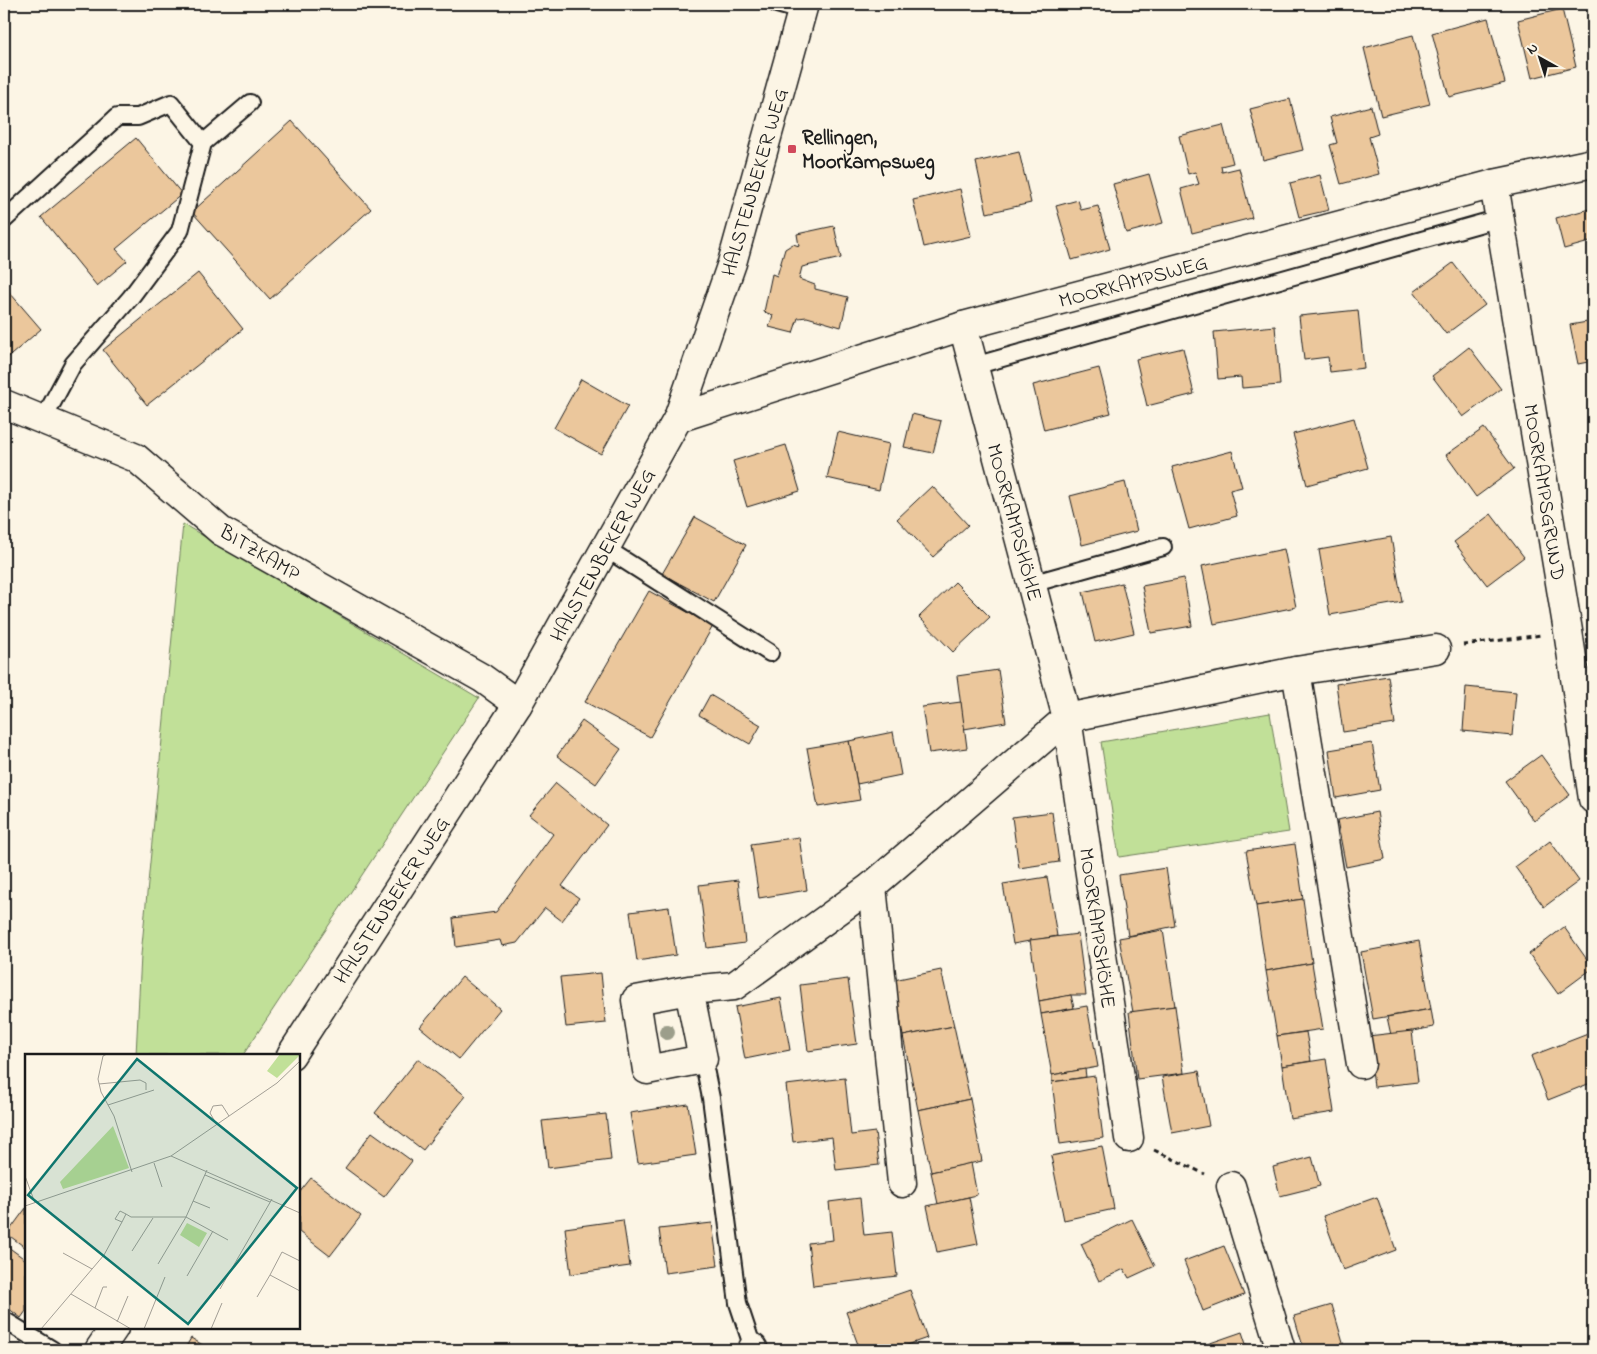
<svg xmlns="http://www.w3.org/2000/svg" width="1597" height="1354" font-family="'Indie Flower',sans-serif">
<rect width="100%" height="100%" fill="#fcf5e5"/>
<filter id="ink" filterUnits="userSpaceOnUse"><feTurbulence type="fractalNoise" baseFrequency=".02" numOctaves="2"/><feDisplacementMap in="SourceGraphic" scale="10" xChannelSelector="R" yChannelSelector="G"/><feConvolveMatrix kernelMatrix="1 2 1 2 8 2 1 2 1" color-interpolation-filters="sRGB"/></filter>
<g filter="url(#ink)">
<g fill="#c1e098" stroke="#6e7e5a">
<path d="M183 524 479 698 243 1055H136L141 955Z"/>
<path d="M1270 713 1289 832 1119 857 1101 742Z"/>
</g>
<g fill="#ebc79c" stroke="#1c1c1c">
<path d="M1562 9 1576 67 1532 78 1518 20Z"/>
<path d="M1488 18 1505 83 1449 97 1432 33Z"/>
<path d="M1413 35 1430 104 1381 116 1364 48Z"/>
<path d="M1290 99 1303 150 1263 160 1250 109Z"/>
<path d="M1371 106 1378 134 1369 137 1379 174 1341 184 1330 145 1337 143 1330 117Z"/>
<path d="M292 121 371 209 270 299 192 212Z"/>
<path d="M1223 125 1233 163 1221 166 1222 172 1239 168 1252 218 1192 233 1181 189 1199 184 1195 172 1188 174 1179 136Z"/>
<path d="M136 138 182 194 116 249 127 261 97 286 41 217Z"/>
<path d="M1019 152 1031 203 987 213 976 162Z"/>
<path d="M1149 174 1163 223 1126 233 1113 184Z"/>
<path d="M1320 175 1329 210 1299 217 1290 183Z"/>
<path d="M960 189 971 236 924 247 913 200Z"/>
<path d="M1078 200 1081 210 1098 206 1110 249 1072 260 1056 206Z"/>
<path d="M1593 208V241L1564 249 1556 218Z"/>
<path d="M834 226 841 258 802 267 799 279 815 285V289L848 297 841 327 807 317 798 318 793 333 769 327 773 315 764 312 772 274 777 276 785 249 793 244 799 246 797 234Z"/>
<path d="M1453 263 1485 305 1446 334 1414 292Z"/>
<path d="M198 273 243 329 147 405 103 350Z"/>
<path d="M4 286 41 329 4 361Z"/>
<path d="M1358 310 1364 368 1330 372 1328 357 1304 360 1299 316Z"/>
<path d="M1593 321V361L1578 364 1570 325Z"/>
<path d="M1275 326 1280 385 1242 388 1241 377 1218 379 1214 332Z"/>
<path d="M1469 347 1501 389 1463 417 1432 376Z"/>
<path d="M1183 348 1194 394 1147 406 1136 359Z"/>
<path d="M1099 368 1111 413 1044 430 1033 385Z"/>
<path d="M581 379 628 406 601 454 554 428Z"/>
<path d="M912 414 941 421 933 453 904 447Z"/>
<path d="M1354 418 1368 468 1307 485 1293 434Z"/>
<path d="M1484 428 1514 469 1476 497 1446 455Z"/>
<path d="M838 432 889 444 879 490 827 478Z"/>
<path d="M786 445 800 491 747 507 733 461Z"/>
<path d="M1232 451 1242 487 1230 490 1237 516 1189 529 1172 467Z"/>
<path d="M1125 482 1137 531 1082 545 1070 496Z"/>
<path d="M932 486 968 525 933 557 897 519Z"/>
<path d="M1491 514 1524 557 1487 585 1454 542Z"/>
<path d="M695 517 746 545 714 602 662 574Z"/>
<path d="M1391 537 1402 602 1330 615 1319 550Z"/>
<path d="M1284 549 1296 607 1214 624 1202 566Z"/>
<path d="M1184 578 1192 626 1151 633 1142 586Z"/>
<path d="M955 582 990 617 953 652 919 617Z"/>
<path d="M1122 583 1134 633 1095 642 1083 592Z"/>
<path d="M649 591 713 626 650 737 585 702Z"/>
<path d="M998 670 1006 722 964 729 957 676Z"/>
<path d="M1388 676 1395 724 1343 732 1336 684Z"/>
<path d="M1466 687 1516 692 1512 736 1463 731Z"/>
<path d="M710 695 761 725 750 744 699 715Z"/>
<path d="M961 702 967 748 929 753 922 707Z"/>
<path d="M582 721 621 749 596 784 557 756Z"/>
<path d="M893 732 901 775 857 784 849 741Z"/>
<path d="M849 741 860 800 818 807 807 748Z"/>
<path d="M1372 743 1380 790 1336 798 1329 750Z"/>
<path d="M1541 755 1570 795 1534 821 1505 781Z"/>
<path d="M556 783 607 825 562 886 579 898 562 921 545 908 517 943 502 946 500 940 456 947 453 918 496 912 553 834 529 815Z"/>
<path d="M1052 812 1059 862 1019 868 1012 817Z"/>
<path d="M1377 812 1385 859 1346 867 1337 820Z"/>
<path d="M799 837 807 890 759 898 751 844Z"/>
<path d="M1550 841 1579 881 1544 907 1515 867Z"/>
<path d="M1295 844 1303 899 1256 906 1246 851Z"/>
<path d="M1166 868 1175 926 1128 936 1119 875Z"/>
<path d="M1047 877 1057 936 1013 944 1003 884Z"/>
<path d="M738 880 745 943 707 948 699 885Z"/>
<path d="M1303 899 1312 963 1266 971 1256 906Z"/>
<path d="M669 907 676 955 637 961 630 912Z"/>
<path d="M1564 927 1593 968 1558 994 1529 954Z"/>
<path d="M1163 930 1175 1006 1133 1012 1119 938Z"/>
<path d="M1078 934 1086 995H1071L1039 1001 1030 940Z"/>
<path d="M1419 941 1431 1009 1373 1019 1361 952Z"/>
<path d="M1312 963 1323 1029 1277 1036 1266 971Z"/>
<path d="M941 970 954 1026 903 1036 894 980Z"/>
<path d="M601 973 606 1023 566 1027 560 977Z"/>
<path d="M462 977 500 1009 459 1059 420 1027Z"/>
<path d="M848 979 857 1044 808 1051 800 985Z"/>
<path d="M1071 995 1074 1008 1041 1014 1039 1001Z"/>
<path d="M781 998 790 1050 745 1059 735 1007Z"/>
<path d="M1087 1006 1098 1067 1052 1075 1041 1014Z"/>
<path d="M1175 1006 1184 1073 1137 1079 1129 1012Z"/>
<path d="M1431 1009 1434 1027 1391 1035 1387 1017Z"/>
<path d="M954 1026 970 1099 918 1110 903 1036Z"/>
<path d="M1412 1031 1418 1082 1374 1087 1368 1036Z"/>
<path d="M1306 1032 1311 1061 1282 1066 1277 1036Z"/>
<path d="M1593 1032V1082L1548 1100 1531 1056Z"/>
<path d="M418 1059 466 1096 423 1150 375 1113Z"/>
<path d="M1326 1059 1334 1112 1290 1119 1282 1066Z"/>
<path d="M1085 1069 1086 1077 1052 1082V1075Z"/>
<path d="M1199 1071 1209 1126 1172 1133 1162 1077Z"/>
<path d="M1095 1076 1103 1138 1060 1144 1052 1082Z"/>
<path d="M845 1078 851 1135 875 1132 879 1165 836 1170 832 1137 793 1142 786 1085Z"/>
<path d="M970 1099 982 1161 931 1172 918 1110Z"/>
<path d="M688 1104 696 1155 638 1163 630 1113Z"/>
<path d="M606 1114 611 1160 548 1168 542 1121Z"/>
<path d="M372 1132 412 1161 384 1197 345 1168Z"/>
<path d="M1102 1146 1114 1209 1064 1220 1051 1156Z"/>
<path d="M1312 1157 1320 1186 1280 1196 1273 1167Z"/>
<path d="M971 1163 977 1195 938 1204 931 1172Z"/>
<path d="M311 1178 361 1216 330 1256 299 1232V1193Z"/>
<path d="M969 1197 978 1244 937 1252 927 1206Z"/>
<path d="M1377 1197 1396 1250 1343 1270 1323 1216Z"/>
<path d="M860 1198 864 1235 892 1232 897 1276 813 1286 808 1243 833 1240 829 1202Z"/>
<path d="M26 1208V1248L7 1234Z"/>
<path d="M1132 1219 1155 1266 1129 1278 1124 1269 1099 1281 1081 1244Z"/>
<path d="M623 1220 630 1266 571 1274 565 1228Z"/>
<path d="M712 1223 718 1266 665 1273 659 1229Z"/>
<path d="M4 1244 26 1260V1311L21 1318 4 1305Z"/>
<path d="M1224 1246 1244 1295 1203 1311 1184 1261Z"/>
<path d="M910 1290 927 1338 893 1350H860L846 1312Z"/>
<path d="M1332 1305 1345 1350H1304L1294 1316Z"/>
<path d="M1242 1332 1248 1350H1190Z"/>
<path d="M191 1338 211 1350H184Z"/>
</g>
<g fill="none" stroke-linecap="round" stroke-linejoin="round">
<defs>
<g id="lane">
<path d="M777 4 802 11"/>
<path d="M4 220 117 117H138L171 103 203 143"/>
<path d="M974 366 1500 218"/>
<path d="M43 420 73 364 131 297 180 231 203 143 250 103"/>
<path d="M605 548 770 653"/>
<path d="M1031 584 1163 547"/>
<path d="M703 1059 711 1098 738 1303 753 1348"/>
<path d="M4 1320 53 1350"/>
</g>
<g id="street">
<path d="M1494 184 1568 631 1593 799"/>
<path d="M4 404 136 458 221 531 482 678 518 704"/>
<path d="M678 418 963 326 1494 184 1593 163"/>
<path d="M1296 671 1361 1064"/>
<path d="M872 886 902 1183"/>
<path d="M689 990 703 1059 647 1070 636 1000 689 990 734 986 872 886 1067 718 963 326"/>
<path d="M1129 1138 1067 718 1296 671 1436 649"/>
<path d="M1231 1186 1281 1350"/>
<path d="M753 1350V1348"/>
</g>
<g id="secondary">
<path d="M291 1055 518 704 678 418 732 263 804 4"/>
<path d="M99 1350 114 1328"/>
</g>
</defs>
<use href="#lane" stroke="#1c1c1c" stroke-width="20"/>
<use href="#street" stroke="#1c1c1c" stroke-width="31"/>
<use href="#secondary" stroke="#1c1c1c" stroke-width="31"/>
<g stroke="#1c1c1c" stroke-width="3" stroke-dasharray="5 4" stroke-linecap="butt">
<path d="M1463 645 1542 635"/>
<path d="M1154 1150 1205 1174"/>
</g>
<use href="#lane" stroke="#fcf5e5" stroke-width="16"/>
<use href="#street" stroke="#fcf5e5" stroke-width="28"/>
<use href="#secondary" stroke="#fcf5e5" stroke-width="28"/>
</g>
<circle fill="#9c9e8b" cx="667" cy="1032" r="8"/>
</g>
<rect fill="#d1495b" stroke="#fcf5e5" stroke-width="2" x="787" y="144" width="10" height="10" rx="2.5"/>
<g text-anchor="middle" stroke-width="4.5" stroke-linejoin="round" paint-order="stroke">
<g font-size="21" font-weight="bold" fill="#1c1c1c" stroke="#fcf5e5" text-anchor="start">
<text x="802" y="144">Rellingen,<tspan x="802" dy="24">Moorkampsweg</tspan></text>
</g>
<g font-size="21" fill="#1c1c1c" stroke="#fcf5e5">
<text transform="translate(754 182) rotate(-74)" y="7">HALSTENBEKER WEG</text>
<text transform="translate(1133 281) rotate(-15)" y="7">MOORKAMPSWEG</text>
<text transform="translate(1545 492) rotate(81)" y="7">MOORKAMPSGRUND</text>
<text transform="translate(1015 522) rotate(75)" y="7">MOORKAMPSHÖHE</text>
<text transform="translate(260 552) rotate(31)" y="7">BITZKAMP</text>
<text transform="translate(602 555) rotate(-61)" y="7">HALSTENBEKER WEG</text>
<text transform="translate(391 900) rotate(-57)" y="7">HALSTENBEKER WEG</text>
<text transform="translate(1098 928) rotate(82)" y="7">MOORKAMPSHÖHE</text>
</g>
</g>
<g transform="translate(25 1054)">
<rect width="275" height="275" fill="#fcf5e5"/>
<path d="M255 0 275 1 252 24 242 17ZM88 72 104 114 38 135 35 128ZM162 169 182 179 174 193 155 181Z" fill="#c1e098"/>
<path fill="none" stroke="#a29e95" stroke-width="1" d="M82 0 78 2 73 25 76 38 89 62 107 118M74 30 115 26 121 29V36M83 51 129 36M192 71 185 59 188 52 197 51 204 62M146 102 275 159M129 109 137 133M180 121 245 148M0 122 10 149M168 147 185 154M0 152 146 102 252 29 275 7M101 160 97 168 90 165 95 157 101 160 106 163H161L182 116M107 197 128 164M38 199 67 215M133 210 161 163 203 186M245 221 257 198 275 207M162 222 188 177M195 235 247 145M46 240 106 275M232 243 245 221 275 237M70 254 78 233H82M92 268 103 242M16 275 79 201 97 168M119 275 140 223M186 275 197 249"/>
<path fill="#0f766e" fill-opacity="0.15" stroke="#0f766e" stroke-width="2.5" d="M112 5 272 134 163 270 3 141Z"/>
<rect width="275" height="275" fill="none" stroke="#1c1c1c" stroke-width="2.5"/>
</g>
<rect width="1597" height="1354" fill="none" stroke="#fcf5e5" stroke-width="20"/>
<rect x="10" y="10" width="1577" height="1334" fill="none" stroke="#1c1c1c" stroke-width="2" filter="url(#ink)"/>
<g transform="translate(1540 58) rotate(321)" stroke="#fcf5e5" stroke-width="4" paint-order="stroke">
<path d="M0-4L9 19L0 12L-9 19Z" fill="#1c1c1c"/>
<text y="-8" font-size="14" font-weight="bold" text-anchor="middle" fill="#1c1c1c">N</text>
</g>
</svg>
